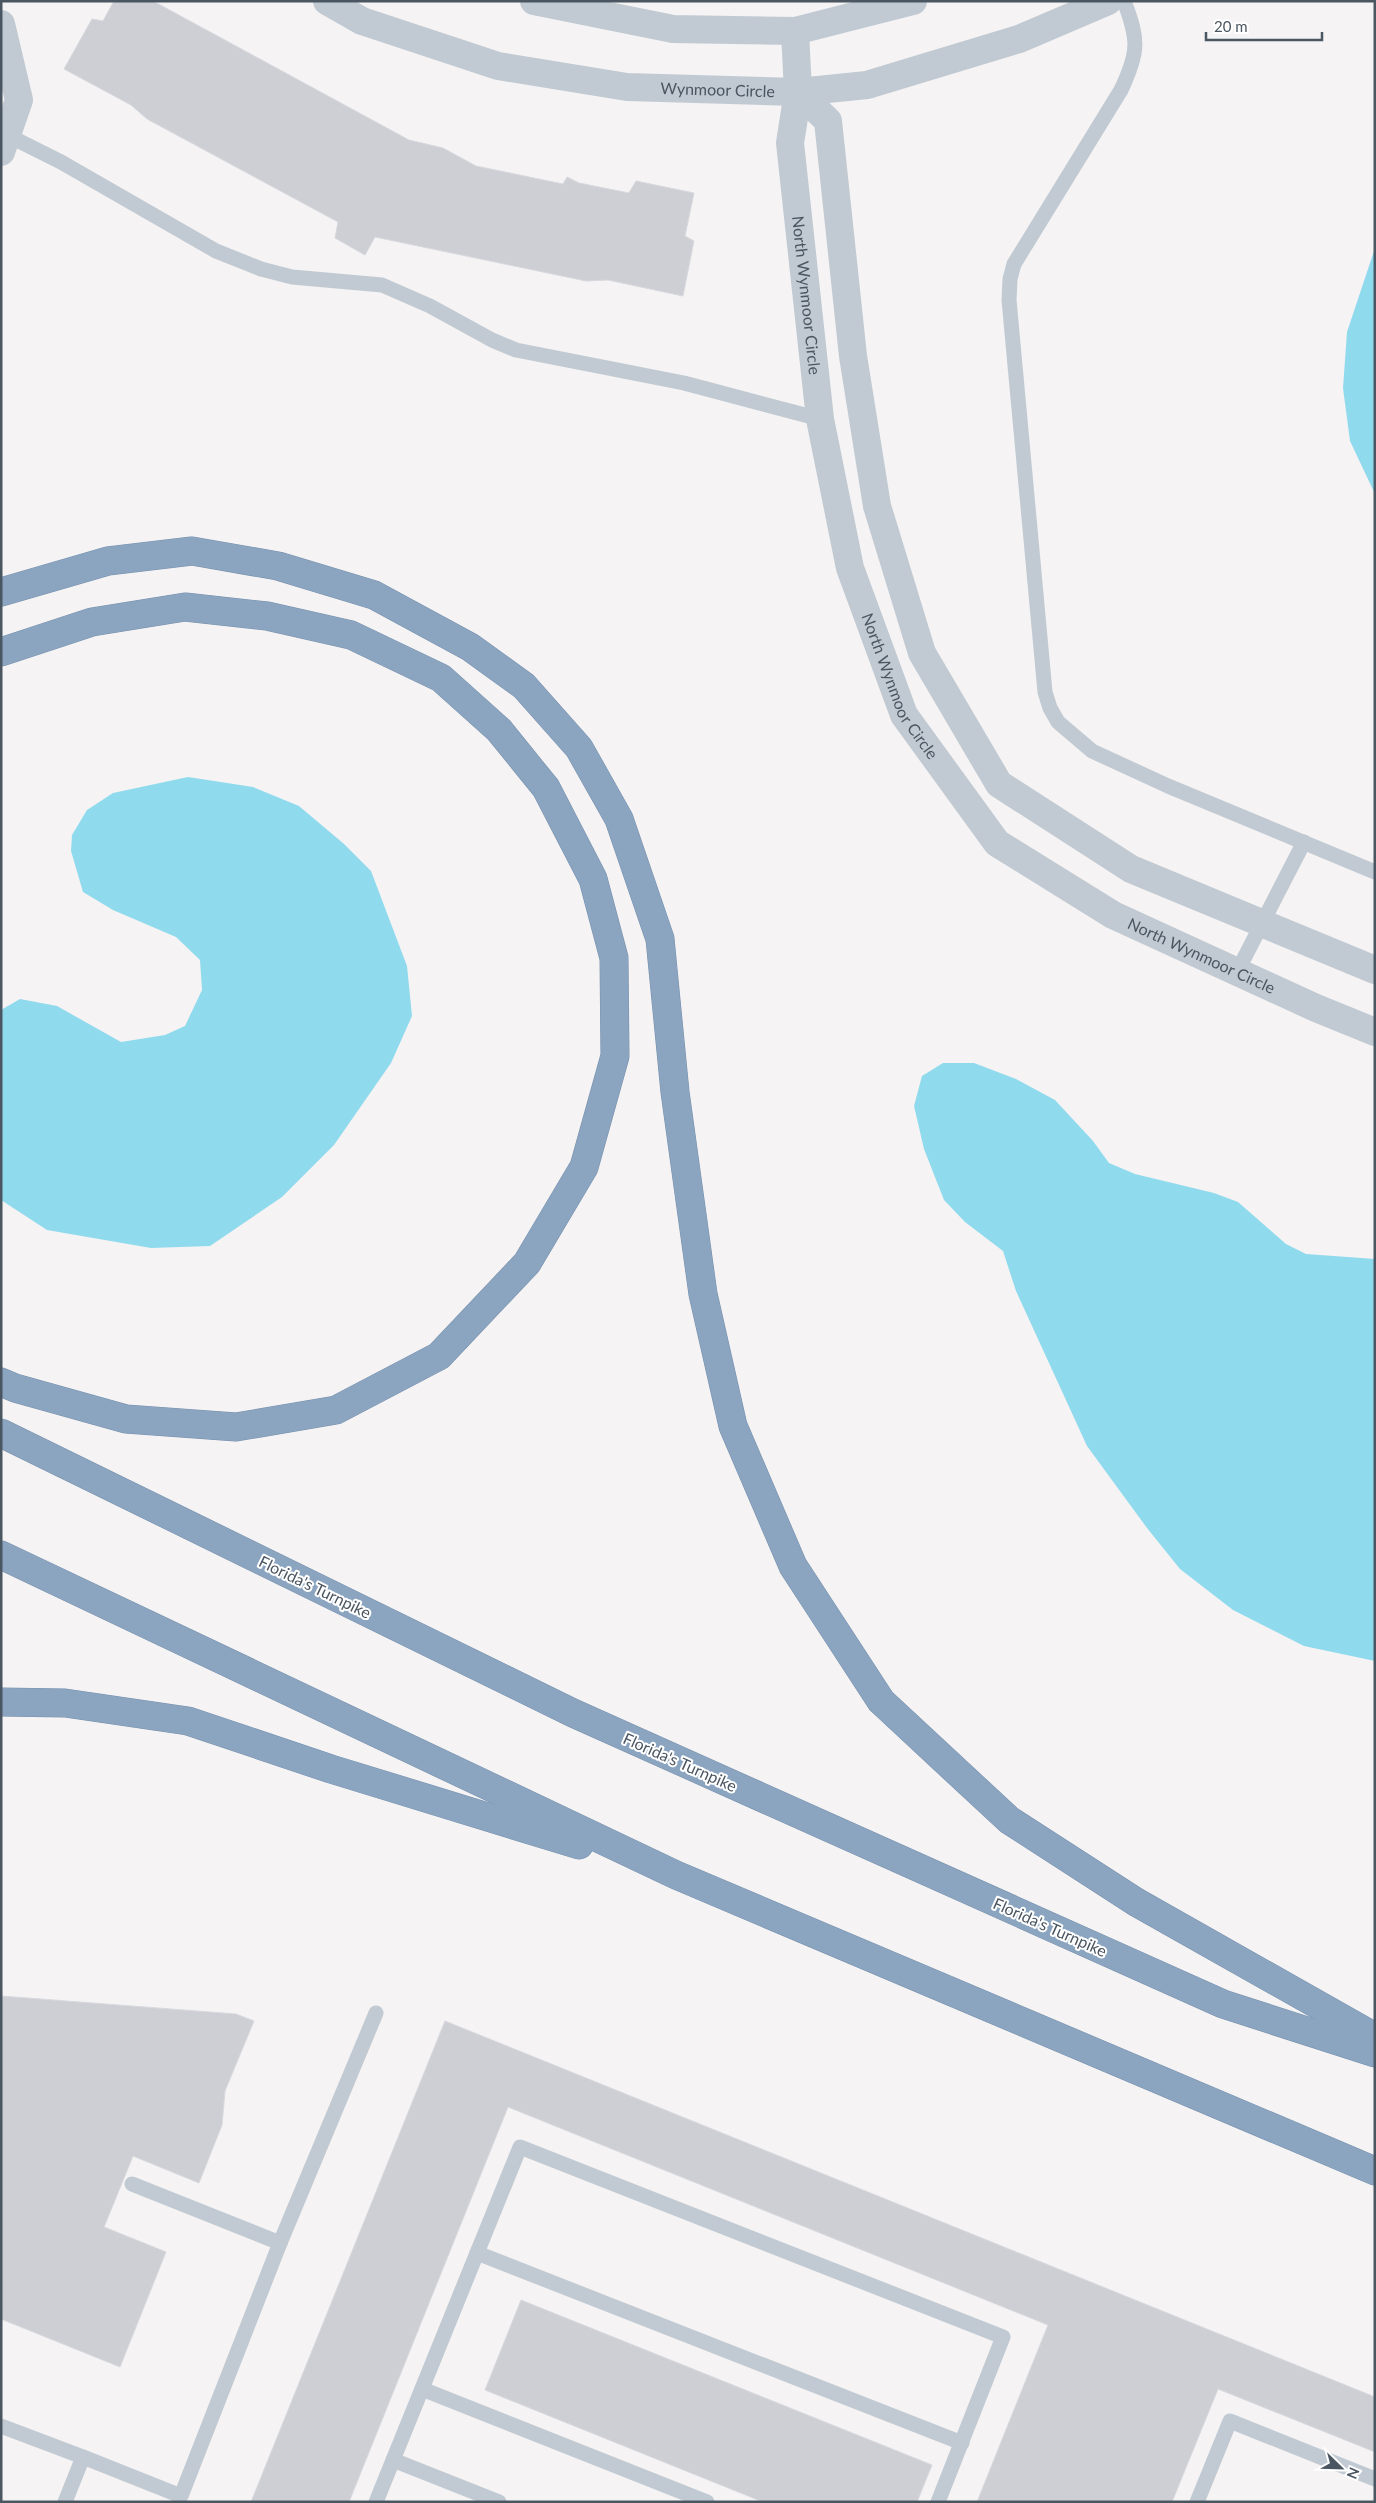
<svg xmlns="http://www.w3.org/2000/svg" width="1376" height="2503" font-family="Lato,sans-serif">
<rect width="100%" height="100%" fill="#f5f3f3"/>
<g fill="#90daee">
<path d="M1375 248V494L1350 441 1343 388 1347 332Z"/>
<path d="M188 777 253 787 299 806 344 844 371 871 407 966 412 1016 391 1063 334 1145 282 1197 210 1246 151 1248 47 1230 1 1200V1010L20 999 57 1006 121 1042 165 1035 185 1026 202 990 200 960 176 937 113 910 83 892 71 851 72 835 87 810 113 793Z"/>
<path d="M943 1063H974L1016 1079 1055 1100 1093 1141 1109 1163 1135 1174 1214 1193 1238 1202 1286 1244 1306 1254 1375 1259V1661L1304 1646 1233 1610 1180 1569 1147 1528 1087 1446 1016 1291 1003 1251 965 1222 944 1200 924 1149 914 1106 922 1076Z"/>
</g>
<g fill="#cdcfd5" stroke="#d7d9de">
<path d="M114 1H153L409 140 443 148 476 166 563 184 567 177 579 183 629 193 636 181 694 193 685 236 694 241 683 296 608 280 586 281 375 237 365 255 335 238 338 222 147 119 131 105 64 69 92 19 103 21Z"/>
<path d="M1 1996 236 2014 254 2021 225 2091 222 2125 199 2183 133 2156 104 2227 166 2252 120 2367 1 2319Z"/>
<path d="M445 2021 1375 2397V2452L1218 2389 1172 2502H977L1048 2325 508 2107 349 2502H251Z"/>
<path d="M521 2300 932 2465 917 2502H763L485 2390Z"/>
</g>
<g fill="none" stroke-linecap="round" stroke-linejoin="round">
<defs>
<g id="highway">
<path d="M1 592 108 561 192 551 278 566 374 595 470 647 524 686 579 748 619 819 660 939 675 1092 703 1294 733 1426 793 1566 881 1701 1009 1820 1136 1902 1375 2037"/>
<path d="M1 652 92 622 185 607 267 616 351 635 441 678 499 730 546 788 593 879 614 958 615 1056 584 1167 527 1263 439 1356 336 1410 236 1427 126 1419 15 1388 1 1382"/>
<path d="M1 1433 573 1713 1223 2004 1375 2053"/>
<path d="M1 1555 676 1875 1375 2171"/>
<path d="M1 1702 65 1703 188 1721 331 1769 579 1845"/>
</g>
</defs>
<use href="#highway" stroke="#7690ad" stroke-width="29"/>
<g stroke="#c1cad2" stroke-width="15">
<path d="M1124 1C1139 40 1139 52 1121 90L1014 264 1010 279 1009 300 1045 692 1050 708 1058 722 1092 751 1168 786 1375 872"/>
<path d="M7 135 61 162 216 251 261 269 292 277 382 285 430 306 492 340 516 350 684 383 820 419"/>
<path d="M1237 972 1304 842"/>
<path d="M132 2184 280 2243"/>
<path d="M477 2253 962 2443"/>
<path d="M422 2389 707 2502"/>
<path d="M1 2426 83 2457"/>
<path d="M393 2460 499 2502"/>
<path d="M65 2502 83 2457 181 2496 280 2243 376 2013"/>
<path d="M376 2502 520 2147 1003 2337 938 2502"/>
<path d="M1197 2502 1230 2421 1375 2479"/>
</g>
<g stroke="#c1cad2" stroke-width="28">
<path id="s1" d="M327 1 362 21 498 66 627 87 798 92 867 85 1019 39 1108 1"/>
<path d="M534 1 673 29 795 31 913 1"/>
<path d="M1 24 19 100 1 152"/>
<path id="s2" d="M795 31 798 92 790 143 820 419 850 568 904 715 997 843 1113 915 1316 1008 1375 1032"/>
<path d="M798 92 828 121 853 356 877 506 922 653 999 784 1131 869 1375 970"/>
</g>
<use href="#highway" stroke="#8ba5c1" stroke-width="28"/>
</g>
<g text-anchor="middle" stroke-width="4" stroke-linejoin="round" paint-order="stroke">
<g font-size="16" fill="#4a5661" stroke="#fff">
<text dy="6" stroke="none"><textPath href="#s1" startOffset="405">Wynmoor Circle</textPath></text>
<text dy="6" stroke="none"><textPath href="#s2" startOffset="266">North Wynmoor Circle</textPath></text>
<text dy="6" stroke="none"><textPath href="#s2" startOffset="671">North Wynmoor Circle</textPath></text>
<text dy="6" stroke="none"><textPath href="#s2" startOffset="1091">North Wynmoor Circle</textPath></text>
<text transform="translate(315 1587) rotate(26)" y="6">Florida's Turnpike</text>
<text transform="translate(680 1762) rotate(24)" y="6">Florida's Turnpike</text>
<text transform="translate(1050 1927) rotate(24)" y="6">Florida's Turnpike</text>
</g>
</g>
<rect width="1376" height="2503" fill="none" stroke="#4a5661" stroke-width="5"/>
<g transform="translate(1341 2468) rotate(113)" stroke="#ffffff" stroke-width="4" paint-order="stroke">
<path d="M0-4L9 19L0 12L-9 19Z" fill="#4a5661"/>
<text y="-8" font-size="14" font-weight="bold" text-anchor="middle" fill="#4a5661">N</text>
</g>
<path d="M1206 32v8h116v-8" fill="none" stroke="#4a5661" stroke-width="2.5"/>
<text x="1214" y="32" font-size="15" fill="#4a5661" stroke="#ffffff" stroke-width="4" paint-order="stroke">20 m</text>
</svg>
